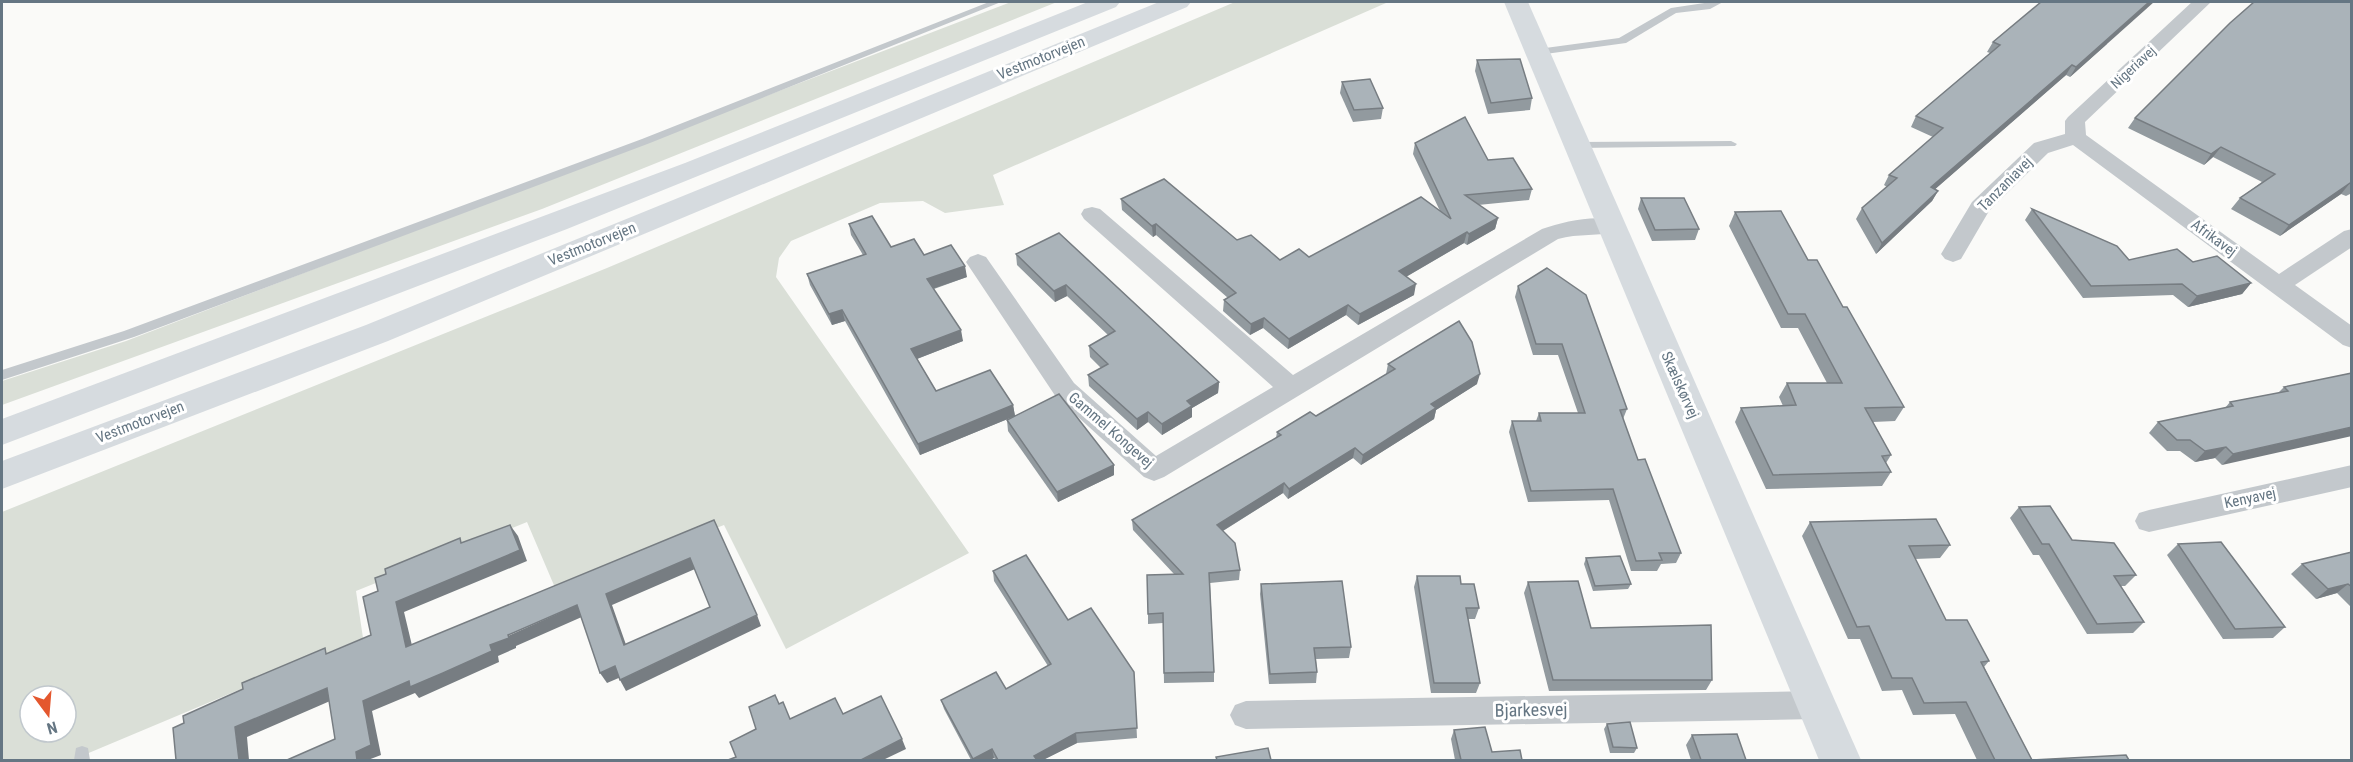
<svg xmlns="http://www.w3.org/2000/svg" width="2353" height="762" font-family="'Roboto Condensed',sans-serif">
<rect width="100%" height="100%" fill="#fafaf8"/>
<g fill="#dadfd7" fill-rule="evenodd">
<path d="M1011 2H1057L542 209 2 405V381L126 341Z"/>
<path d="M1235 2H1482L1386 3 993 175 1004 205 945 213 923 201 880 203 791 241 779 258 776 277 969 553 786 649 724 525 556 590 527 522 356 591 363 638 72 760H2V512L607 268ZM30 696H66V732H30Z"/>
</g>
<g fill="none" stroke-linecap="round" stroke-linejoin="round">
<g fill="#c3c8cc" fill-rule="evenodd">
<path d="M989 2H1001L650 143 134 337 2 380V370L124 331 642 139Z"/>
<path d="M1711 2H1723L1710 9 1676 13 1626 43 1538 55 1533 52 1538 49 1619 38 1671 8Z"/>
<path d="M1731 141 1737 144 1735 146 1577 148 1571 145 1577 142Z"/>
<path d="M82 746 88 748 90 760H74L76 748Z"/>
</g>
<g fill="#c3c8cc" fill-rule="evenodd">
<path d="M2192 2H2211L2085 122 2086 135 2279 274 2344 231 2352 229V247L2295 285 2352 326V348L2343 345 2073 145 2048 153 1989 211 1961 259 1953 262 1945 259 1941 254 1972 202 2034 143 2065 134V121L2068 117Z"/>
<path d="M1092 207 1100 209 1293 375 1542 229C1565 221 1595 214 1619 221L1622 226 1619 231C1599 237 1578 233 1558 239L1164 477 1154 481 1144 477 1056 397 966 262 970 257 978 254 986 257 1074 383 1156 456 1273 387 1084 219 1081 214 1084 209Z"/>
<path d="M2352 465V487L2149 532 2139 529 2135 521 2139 513 2149 510Z"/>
<path d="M1817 691 1828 695 1833 705 1828 715 1817 719 1246 729 1235 725 1230 715 1235 705 1246 701Z"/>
</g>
<path fill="#d6dbdf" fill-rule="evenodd" d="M1504 2H1528L1861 760H1819Z"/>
<g fill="#d6dbdf" fill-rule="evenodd">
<path d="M1088 2H1120L1116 7 567 229 2 445V419L685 163Z"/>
<path d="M1159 2H1191L1187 7 388 341 2 489V461L366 325Z"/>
</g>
</g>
<g fill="#929a9f">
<path d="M2352 2V193L2346 196 2341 194 2280 236 2231 209 2240 198 2262 182 2213 157 2204 165 2128 128 2135 118Z"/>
<path d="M1993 42 2107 44 2070 77 2066 75 1935 189 1938 191 1932 201 1876 254 1856 219 1862 208 1887 187 1884 185 1889 175 1933 137 1911 127 1916 116 1990 53 1987 52Z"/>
<path d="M1477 60 1532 98 1530 110 1488 114 1475 71Z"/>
<path d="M1342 82 1383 108 1381 119 1353 122 1340 93Z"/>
<path d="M1415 143 1488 160 1532 189 1529 200 1478 205 1498 218 1495 229 1467 245 1464 243 1406 277 1414 295 1358 325 1346 315 1288 349 1263 328 1250 335 1223 311 1224 300 1228 298 1156 235 1153 237 1122 210 1121 199 1237 240 1280 260 1309 257 1440 211 1413 154Z"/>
<path d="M1641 198 1699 229 1695 240 1652 241 1638 209Z"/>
<path d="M2032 209 2129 260 2193 262 2251 283 2242 294 2188 307 2173 295 2083 298 2025 220Z"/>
<path d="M1735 212 1808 260 1843 307 1904 407 1895 421 1873 422 1891 455 1886 463 1891 472 1882 486 1766 489 1735 422 1741 408 1783 406 1779 397 1787 383H1827L1798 328H1781L1729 226Z"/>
<path d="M849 224 891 247 924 255 967 277 934 289 963 341 917 359 936 391 1013 405 1015 416 920 455 845 321 832 325 810 285 807 274 863 255 851 235Z"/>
<path d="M1059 233 1219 382 1218 393 1192 408V417L1162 435 1148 422 1137 430 1089 386 1088 375 1101 368 1090 357 1089 346 1108 335 1067 296 1055 302 1017 265 1016 254Z"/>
<path d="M1518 286 1627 409 1623 419 1638 460 1681 553 1676 563 1661 564 1657 571H1631L1609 500 1528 502 1509 432 1512 421H1536L1539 413H1578L1558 355H1533L1515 297Z"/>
<path d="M1388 364 1477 384 1436 410 1434 419 1361 465 1353 458 1288 499 1283 493 1223 531 1240 570 1239 580 1210 583 1214 672V682L1164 683 1163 623 1148 624V614L1174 574 1133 530 1132 520 1276 438 1277 432 1316 416 1386 374Z"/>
<path d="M2352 373 2222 465 2215 458 2195 462 2180 451H2167L2149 433 2158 422 2225 408 2230 402 2278 393 2284 387Z"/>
<path d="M1007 420 1114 465V475L1058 502 1008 431Z"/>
<path d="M2019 507 2072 540 2136 575 2125 586H2121L2144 622 2133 633 2087 634 2039 555H2033L2010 518Z"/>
<path d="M1810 522 1950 545 1940 558 1915 559 1946 620 1989 661 1984 667 2032 760H2129H1977L1955 714 1913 715 1902 690 1882 691 1860 639H1848L1802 536Z"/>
<path d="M2178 544 2285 627 2273 638 2223 639 2167 555Z"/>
<path d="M2352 552V608L2337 593 2316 599 2291 574 2302 564Z"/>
<path d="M1586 558 1631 584 1628 589 1593 591 1584 564Z"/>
<path d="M993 571 1068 620 1134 672 1137 738 1077 743 1043 760H996L994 758 990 760H971L944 709 941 700 1006 689 1048 666 994 581Z"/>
<path d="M1417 576 1461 584 1479 608 1475 619H1468L1480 683 1476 693H1431L1414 587Z"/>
<path d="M1528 582 1591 628 1712 680 1706 690 1549 691 1524 593Z"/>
<path d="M1261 584 1351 647 1349 658 1316 659 1317 672 1316 683 1269 684 1260 594Z"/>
<path d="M1607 724 1637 748 1634 753H1610L1604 729Z"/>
<path d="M1454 730 1492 752 1522 760H1455L1451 739Z"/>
<path d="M1692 735 1746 760H1691L1686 745Z"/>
</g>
<g fill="#777d82">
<path d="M2149 2H2154L2070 77 2076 67Z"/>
<path d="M2072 65 2066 75 1925 198 1931 187Z"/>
<path d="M2221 147 2213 157 2204 165 2211 154Z"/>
<path d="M2350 183 2341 194 2280 236 2289 225Z"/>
<path d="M1938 191 1932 201 1876 254 1882 243Z"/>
<path d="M1498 218 1495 229 1467 245 1469 234Z"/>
<path d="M1156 224V235L1153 237 1152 226Z"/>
<path d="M1467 232 1464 243 1397 282 1399 271Z"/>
<path d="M965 266 967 277 929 290 927 279Z"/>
<path d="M2251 283 2242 294 2188 307 2197 296Z"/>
<path d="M1416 284 1414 295 1358 325 1360 314Z"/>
<path d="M1066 285 1067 296 1055 302 1054 291Z"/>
<path d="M1348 305 1346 315 1288 349 1289 339Z"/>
<path d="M842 310 845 321 832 325 829 314Z"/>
<path d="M1264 318 1263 328 1250 335 1251 324Z"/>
<path d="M961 330 963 341 914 360 911 349Z"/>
<path d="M1480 374 1477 384 1436 410 1434 419 1361 465 1363 455 1431 404Z"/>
<path d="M1219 382 1218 393 1192 408V417L1162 435V424L1187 401Z"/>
<path d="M1013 405 1015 416 920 455 918 444Z"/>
<path d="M1148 412V422L1137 430V419Z"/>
<path d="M2352 427V436L2222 465 2233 454Z"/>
<path d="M2226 447 2215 458 2195 462 2205 451Z"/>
<path d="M1355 448 1353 458 1288 499 1289 489Z"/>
<path d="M1114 465V475L1058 502 1057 492Z"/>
<path d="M1284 483 1283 493 1216 535 1217 525Z"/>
<path d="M510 525 518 536 527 561 404 612 415 658 406 647 396 602Z"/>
<path d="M690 558 695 569 612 605 630 656 624 645 606 594Z"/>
<path d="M2348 584 2337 593 2316 599 2328 589Z"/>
<path d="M577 605 584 616 516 646V648L498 656 499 662 419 698 415 693 372 711 381 755 368 760H357L356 752 363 701Z"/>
<path d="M757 615 761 626 626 691 620 680Z"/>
<path d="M615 666 621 677 607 683 600 673Z"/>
<path d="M327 688 337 698 247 737 249 760H239L235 727Z"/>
<path d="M1076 733 1077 743 1043 760H1035L1034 756Z"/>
<path d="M902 739 906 749 883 760H861Z"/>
<path d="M992 749 994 758 990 760H973V759Z"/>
</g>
<g fill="#aab3b9" stroke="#777d82" stroke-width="1.5" fill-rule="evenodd">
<path d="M2041 2H2149L2076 67 2072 65 1931 187 1938 191 1882 243 1862 208 1897 178 1889 175 1943 128 1916 116 2000 45 1993 42Z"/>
<path d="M2254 2H2352V184L2350 183 2289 225 2240 198 2275 174 2221 147 2211 154 2135 118 2230 23Z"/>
<path d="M1520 59 1532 98 1491 103 1477 60Z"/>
<path d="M1370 79 1383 108 1354 110 1342 82Z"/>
<path d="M1465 117 1488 160 1513 158 1532 189 1465 195 1498 218 1469 234 1467 232 1399 271 1416 284 1360 314 1348 305 1289 339 1264 318 1251 324 1224 300 1236 293 1156 224 1152 226 1121 199 1164 179 1237 240 1251 235 1280 260 1299 249 1309 257 1421 197 1451 219 1415 143Z"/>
<path d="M1641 198H1684L1699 229 1655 230Z"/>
<path d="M2032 209 2117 246 2129 260 2177 249 2193 262 2217 256 2251 283 2197 296 2182 284 2091 286Z"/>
<path d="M1781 211 1808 260H1817L1843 307H1847L1904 407 1865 408 1891 455 1882 456 1891 472 1773 475 1741 408 1796 405 1787 383H1842L1805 314H1788L1735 212Z"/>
<path d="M872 216 891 247 914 239 924 255 951 245 965 266 927 279 961 330 911 349 936 391 990 370 1013 405 918 444 842 310 829 314 807 274 866 254 849 224Z"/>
<path d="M1059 233 1219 382 1187 401 1192 406 1162 424 1148 412 1137 419 1088 375 1108 364 1089 346 1115 331 1066 285 1054 291 1016 254Z"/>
<path d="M1547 268 1586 295 1627 409 1620 410 1638 460 1645 459 1681 553H1659L1662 560 1636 561 1613 489 1531 491 1512 421H1541L1539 413H1585L1562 344H1536L1518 286Z"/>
<path d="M1459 321 1472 342 1480 374 1431 404 1436 408 1363 455 1355 448 1289 489 1284 483 1217 525 1235 543 1240 570 1209 573 1214 672 1164 673 1163 613 1148 614 1147 575 1183 574 1132 520 1281 435 1277 432 1310 412 1316 416 1395 369 1388 364Z"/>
<path d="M2352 373V427L2233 454 2226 447 2205 451 2190 440H2177L2158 422 2233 406 2230 402 2288 391 2284 387Z"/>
<path d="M1059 394 1114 465 1057 492 1007 420Z"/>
<path d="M2050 506 2072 540 2114 543 2136 575 2114 576 2144 622 2097 624 2049 544H2042L2019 507Z"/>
<path d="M1936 519 1950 545 1909 546 1946 620H1967L1989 661 1981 662 2032 760 2126 755 2129 760H1995L1966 702 1924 703 1912 678H1892L1869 626 1857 627 1810 522Z"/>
<path d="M714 520 757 615 620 680 615 666 600 673 577 605 508 635 509 638 490 645 492 651 443 673 410 687 409 681 363 701 371 745 356 752 357 760H287L335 739 327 688 235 727 239 760H176L173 728 184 723 183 716 243 689 242 683 325 648 326 654 371 635 363 597 378 591 375 578 386 574 385 569 460 538 461 543 510 525 520 550 396 602 406 647ZM690 558 710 607 624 645 606 594Z"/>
<path d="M2221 542 2285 627 2235 629 2178 544Z"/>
<path d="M2352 552V587L2348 584 2328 589 2302 564Z"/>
<path d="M1026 555 1068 620 1091 608 1134 672 1137 728 1076 733 1034 756 1037 760H998L992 749 973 759 941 700 996 672 1006 689 1051 664 993 571Z"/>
<path d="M1620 556 1631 584 1595 586 1586 558Z"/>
<path d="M1417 576H1460L1461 584H1474L1479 608H1466L1480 683H1434Z"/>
<path d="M1342 581 1351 647 1314 648 1317 672 1270 674 1261 584Z"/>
<path d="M1578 581 1591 628 1711 625 1712 680H1553L1528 582Z"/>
<path d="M775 695 779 704 783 702 790 719 835 698 843 714 881 696 902 739 861 760H728L736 757 730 742 756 729 749 707Z"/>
<path d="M1630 722 1637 748 1613 747 1607 724Z"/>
<path d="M1485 727 1492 752 1520 750 1522 760H1461L1454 730Z"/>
<path d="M1737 734 1746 760H1701L1692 735Z"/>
<path d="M1268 748 1271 760H1217L1216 757Z"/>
</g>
<g text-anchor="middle" stroke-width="6" stroke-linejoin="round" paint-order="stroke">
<g font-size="14" fill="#657683" stroke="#fff">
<text transform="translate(2133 67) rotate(-43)" y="5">Nigeriavej</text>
</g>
<g font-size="15" fill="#657683" stroke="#fff">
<text transform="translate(1041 58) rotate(-22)" y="5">Vestmotorvejen</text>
<text transform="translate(2005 184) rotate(-45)" y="5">Tanzaniavej</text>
<text transform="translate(2214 238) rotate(36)" y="5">Afrikavej</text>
<text transform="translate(592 244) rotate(-22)" y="5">Vestmotorvejen</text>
<text transform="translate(1680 385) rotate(66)" y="5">Skælskørvej</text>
<text transform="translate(140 422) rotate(-21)" y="5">Vestmotorvejen</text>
<text transform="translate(1111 430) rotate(41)" y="5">Gammel Kongevej</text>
<text transform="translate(2250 498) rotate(-12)" y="5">Kenyavej</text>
</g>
<g font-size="18" fill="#657683" stroke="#fff">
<text transform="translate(1531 710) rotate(-1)" y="6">Bjarkesvej</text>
</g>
</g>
<rect width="2353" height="762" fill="none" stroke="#657683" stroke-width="6"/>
<g transform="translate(48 714) rotate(164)"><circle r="28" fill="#ffffff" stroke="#c1c8cd" stroke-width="1.5"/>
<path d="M0-4.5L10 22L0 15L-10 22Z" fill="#e4572e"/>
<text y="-9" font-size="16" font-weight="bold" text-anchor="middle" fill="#657683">N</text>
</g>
</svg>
